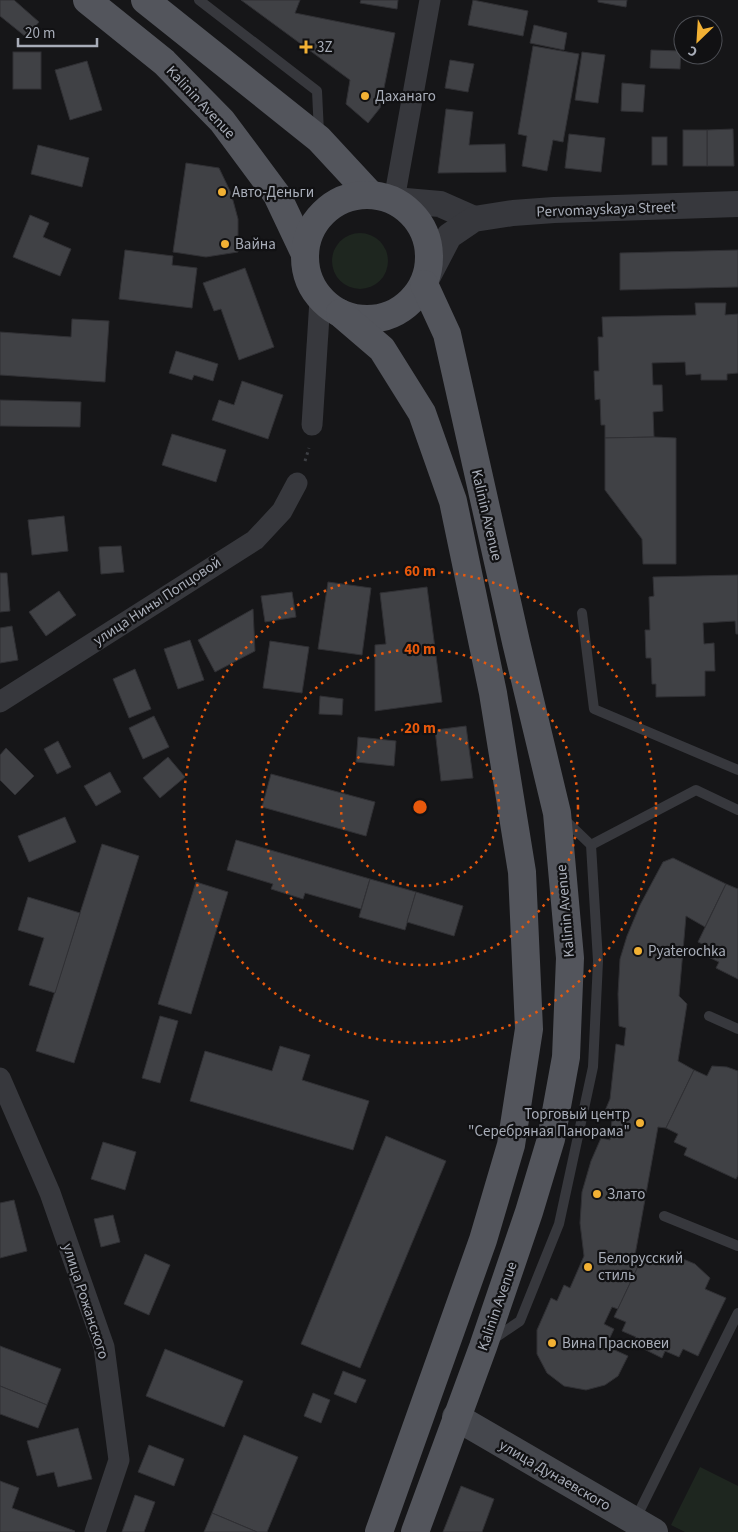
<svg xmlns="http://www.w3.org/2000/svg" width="738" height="1532" font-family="'Source Sans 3',sans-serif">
<rect width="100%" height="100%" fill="#161618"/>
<g fill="#1e261f">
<circle cx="360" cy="261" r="28"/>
<path d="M700 1467 738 1486V1532H685L671 1525Z"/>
</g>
<g fill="#404145" stroke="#303034">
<path d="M0 0H14L39 22 26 37 0 16Z"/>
<path d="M241 0H300L295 13 395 33 380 108 368 123 346 104 350 80Z"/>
<path d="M361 0H398L397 9 360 3Z"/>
<path d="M473 0 528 11 523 36 468 25Z"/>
<path d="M598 0H627L626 7 598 2Z"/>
<path d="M534 25 567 33 564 50 530 43Z"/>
<path d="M533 46 579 54 563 142 553 140 547 171 522 166 527 136 518 134Z"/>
<path d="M651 50 681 51 680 69 650 68Z"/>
<rect x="13" y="52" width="28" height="37"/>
<path d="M582 52 605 55 598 103 575 100Z"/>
<path d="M450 60 474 64 468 92 445 88Z"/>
<path d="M87 61 102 110 70 120 55 70Z"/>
<path d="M622 83 645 85 643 112 621 111Z"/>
<path d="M446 109 473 112 469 145 505 144 506 172 438 173Z"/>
<path d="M733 129 734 166H707V130Z"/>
<rect x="683" y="130" width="24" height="36"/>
<path d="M569 134 605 138 601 172 565 168Z"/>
<rect x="652" y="137" width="15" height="28"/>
<path d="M38 145 89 158 82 187 31 174Z"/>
<path d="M186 163 219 168 231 193 238 219V252L206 257 173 252Z"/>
<path d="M30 215 49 223 43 237 71 249 60 276 13 257Z"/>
<path d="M125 250 173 256 172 265 197 268 192 308 119 299Z"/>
<path d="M738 250V287L620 290V253Z"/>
<path d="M245 268 274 347 239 360 221 309 214 311 203 283Z"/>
<path d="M695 303H726L725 315 738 314V373L727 374V380H701V374L686 375 685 362 652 363 653 385H662L663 411 653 412 654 437 605 438V425H601L600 399 595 400 594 371H599L598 337H603L602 317 696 315Z"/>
<path d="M72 319 109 321 105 382 0 375V332L71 337Z"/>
<path d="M176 351 218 364 213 381 194 375 192 380 169 373Z"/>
<path d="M242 381 283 395 268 439 212 420 219 400 234 405Z"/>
<path d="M0 400 81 402 80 427 0 426Z"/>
<path d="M172 434 226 450 216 482 162 465Z"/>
<path d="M654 437 676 438V564H643L642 539 605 490V438Z"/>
<path d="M64 516 68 551 32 555 28 520Z"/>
<path d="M121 546 124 572 101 574 99 547Z"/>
<path d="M0 573H7L10 611 0 612Z"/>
<path d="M738 575V634H736L735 621 703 623 704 644 714 643 715 671H705V696L656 697V684H652L651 658H646L645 630H650L649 597 654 596 653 577Z"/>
<path d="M328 582 371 588 362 655 318 649Z"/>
<path d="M427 587 442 702 375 711V645L386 644 380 593Z"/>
<path d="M59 591 76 615 46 636 29 612Z"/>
<path d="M292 592 296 617 265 622 261 596Z"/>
<path d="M253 609 255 651 215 672 198 640Z"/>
<path d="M12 626 18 660 0 663V628Z"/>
<path d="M190 640 204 680 178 689 164 649Z"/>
<path d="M270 641 309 647 302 693 263 688Z"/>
<path d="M135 669 151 709 129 718 113 679Z"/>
<path d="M320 696 343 699 342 715 319 714Z"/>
<path d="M154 716 169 747 143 759 129 728Z"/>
<path d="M466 726 473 778 441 781 435 730Z"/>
<path d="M358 737 396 741 394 766 356 762Z"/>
<path d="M58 741 71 767 57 774 44 749Z"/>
<path d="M6 748 34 776 15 795 0 780V755Z"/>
<path d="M168 757 185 777 160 798 143 778Z"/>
<path d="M110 772 121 792 96 806 84 786Z"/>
<path d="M271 774 375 802 366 836 262 807Z"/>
<path d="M65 817 76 842 29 862 18 836Z"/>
<path d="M236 840 370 879 361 909 305 893 303 899 271 889 273 884 227 870Z"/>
<path d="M102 844 139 856 74 1063 36 1051Z"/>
<path d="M673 858 726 884 705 927 686 916 679 996 687 1004 678 1061 694 1070 666 1128 658 1127 635 1255 642 1258 618 1309 612 1307 604 1324 614 1329 606 1346 628 1356 618 1376 605 1385 586 1390 564 1386 547 1373 537 1354V1330L551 1298 557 1301 564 1285 570 1288 584 1256 580 1223 582 1192 591 1161 601 1138 610 1140 612 1120 602 1118 610 1099 616 1044 624 1046 626 1028 619 1026 618 994 620 959 627 936 640 905 663 862Z"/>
<path d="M370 879 416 892 405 930 359 917Z"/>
<path d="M196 882 228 892 191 1014 158 1004Z"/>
<path d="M726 884 738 889V979L716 968 719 962 706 956 709 947 698 942Z"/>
<path d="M416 892 463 906 454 936 407 922Z"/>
<path d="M28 897 80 913 55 993 29 985 44 938 18 930Z"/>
<path d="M160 1016 178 1021 160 1083 142 1078Z"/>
<path d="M280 1046 310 1055 302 1080 369 1101 353 1150 190 1101 205 1051 272 1071Z"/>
<path d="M712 1066 727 1067 738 1071V1175L736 1179 684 1155 687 1148 674 1142 678 1134 666 1128 694 1070 707 1076Z"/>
<path d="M386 1136 446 1161 360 1368 301 1344Z"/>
<path d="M103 1142 136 1152 125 1190 91 1179Z"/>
<path d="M14 1200 27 1251 0 1258V1203Z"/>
<path d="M113 1215 120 1242 101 1247 94 1219Z"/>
<path d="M145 1254 170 1265 149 1315 124 1304Z"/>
<path d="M660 1255 676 1256 695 1264 710 1278 705 1289 726 1298 698 1356 683 1349 679 1357 665 1351 662 1358 632 1343 636 1337 622 1331 626 1322 614 1317 642 1258 656 1265Z"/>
<path d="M0 1346 61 1369 47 1405 0 1386Z"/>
<path d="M165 1349 243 1381 224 1427 146 1396Z"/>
<path d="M343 1371 366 1380 356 1403 334 1394Z"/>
<path d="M0 1386 47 1405 38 1428 0 1414Z"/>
<path d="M313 1393 330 1400 321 1423 304 1416Z"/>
<path d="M78 1428 92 1479 58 1487 54 1472 37 1476 27 1441Z"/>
<path d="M244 1435 298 1457 267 1532H257L212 1513Z"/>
<path d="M149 1445 184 1459 174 1486 138 1472Z"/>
<path d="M0 1481 19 1488 12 1508 75 1531 74 1532H0Z"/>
<path d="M461 1486 494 1499 482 1532H443Z"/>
<path d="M135 1495 155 1502 144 1532H122Z"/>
<path d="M212 1513 257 1532H204Z"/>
</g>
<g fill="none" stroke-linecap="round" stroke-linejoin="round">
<path stroke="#3d3f44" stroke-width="3" stroke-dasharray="2.5 4" stroke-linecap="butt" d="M305 461 309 448"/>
<g stroke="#37383d" stroke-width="10">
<path d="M199 0 317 91 319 133"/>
<path d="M582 613 594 709 738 770"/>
<path d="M591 845 696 790 738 810"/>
<path d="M709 1016 738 1029"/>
<path d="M664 1216 738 1246"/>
<path d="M492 1340 520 1321 559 1224 593 1067 598 961 591 845 563 818"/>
<path d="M635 1520 738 1313"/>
</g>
<g stroke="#37383d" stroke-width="21">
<path d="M394 200 430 0"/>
<path d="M312 425 320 300"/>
<path d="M0 702 255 540 282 511 297 483"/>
<path d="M0 1078 50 1193 104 1347 119 1460 95 1532"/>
</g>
<g stroke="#37383d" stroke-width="26">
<path d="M394 200 440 204 474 219"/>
<path d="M424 284 449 236 474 219 513 213 554 210 738 204"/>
</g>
<path stroke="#45474d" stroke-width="28" d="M456 1417 654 1532"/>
<g stroke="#53555c" stroke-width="28">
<path d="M87 0 164 62 222 121 277 195 304 252"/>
<path d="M145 0 319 139 370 194"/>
<circle cx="367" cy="257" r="62"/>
<path d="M340 313 382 349 422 413 453 501 493 693 522 872 529 1029 511 1145 483 1240 379 1532"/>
<path d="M415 1532 483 1347 529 1212 551 1139 566 1057 570 958 557 813 516 642 447 334 424 284"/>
</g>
</g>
<g fill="none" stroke="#e8590c" stroke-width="2.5" stroke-dasharray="2.5 5">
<circle cx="420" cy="807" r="79"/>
<circle cx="420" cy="807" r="158"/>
<circle cx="420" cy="807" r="236"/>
</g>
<g fill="#f2b134" stroke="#111113" stroke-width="2">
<path d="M303.5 39.5h5v5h5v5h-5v5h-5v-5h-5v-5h5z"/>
<circle cx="365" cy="96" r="5"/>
<circle cx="222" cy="192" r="5"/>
<circle cx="225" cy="244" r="5"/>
<circle cx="638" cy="951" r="5"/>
<circle cx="640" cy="1123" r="5"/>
<circle cx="597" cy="1194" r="5"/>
<circle cx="588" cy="1267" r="5"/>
<circle cx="552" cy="1343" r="5"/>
</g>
<g text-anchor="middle" stroke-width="4.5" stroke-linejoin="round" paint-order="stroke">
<g font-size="15" fill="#a8adb8" stroke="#111113" text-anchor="start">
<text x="317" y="52">3Z</text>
<text x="375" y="101">Даханаго</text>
<text x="232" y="197">Авто-Деньги</text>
<text x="235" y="249">Вайна</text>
<text x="648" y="956">Pyaterochka</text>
<text x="630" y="1119" text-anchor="end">Торговый центр<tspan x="630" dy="17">"Серебряная Панорама"</tspan></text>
<text x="607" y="1199">Злато</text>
<text x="598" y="1263">Белорусский<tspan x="598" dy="17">стиль</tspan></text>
<text x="562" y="1348">Вина Прасковеи</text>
</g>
<g font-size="15" fill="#a8adb8" stroke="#111113">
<text transform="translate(201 102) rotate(47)" y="5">Kalinin Avenue</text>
<text transform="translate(606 209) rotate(-2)" y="5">Pervomayskaya Street</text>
<text transform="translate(487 515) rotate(77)" y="5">Kalinin Avenue</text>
<text transform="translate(157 601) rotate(-33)" y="5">улица Нины Попцовой</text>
<text transform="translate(565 911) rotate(-95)" y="5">Kalinin Avenue</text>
<text transform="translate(86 1301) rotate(72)" y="5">улица Рожанского</text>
<text transform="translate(497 1306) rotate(-71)" y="5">Kalinin Avenue</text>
<text transform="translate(555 1475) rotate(30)" y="5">улица Дунаевского</text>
</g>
</g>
<circle cx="420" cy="807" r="8" fill="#e8590c" stroke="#111113" stroke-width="2.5"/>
<g font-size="15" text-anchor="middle" font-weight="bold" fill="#e8590c" stroke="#111113" stroke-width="4.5" stroke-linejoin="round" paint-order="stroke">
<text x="420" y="576">60 m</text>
<text x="420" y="654">40 m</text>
<text x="420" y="733">20 m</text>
</g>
<g transform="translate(698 40) rotate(205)"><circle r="24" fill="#111113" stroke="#4d4f55"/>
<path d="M0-4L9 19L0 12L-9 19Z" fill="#f2b134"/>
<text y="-8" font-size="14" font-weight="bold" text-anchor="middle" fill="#a8adb8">С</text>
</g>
<path d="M18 38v8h79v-8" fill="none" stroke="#a8adb8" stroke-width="2.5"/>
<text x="25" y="38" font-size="15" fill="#a8adb8" stroke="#111113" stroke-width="4" paint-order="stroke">20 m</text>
</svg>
